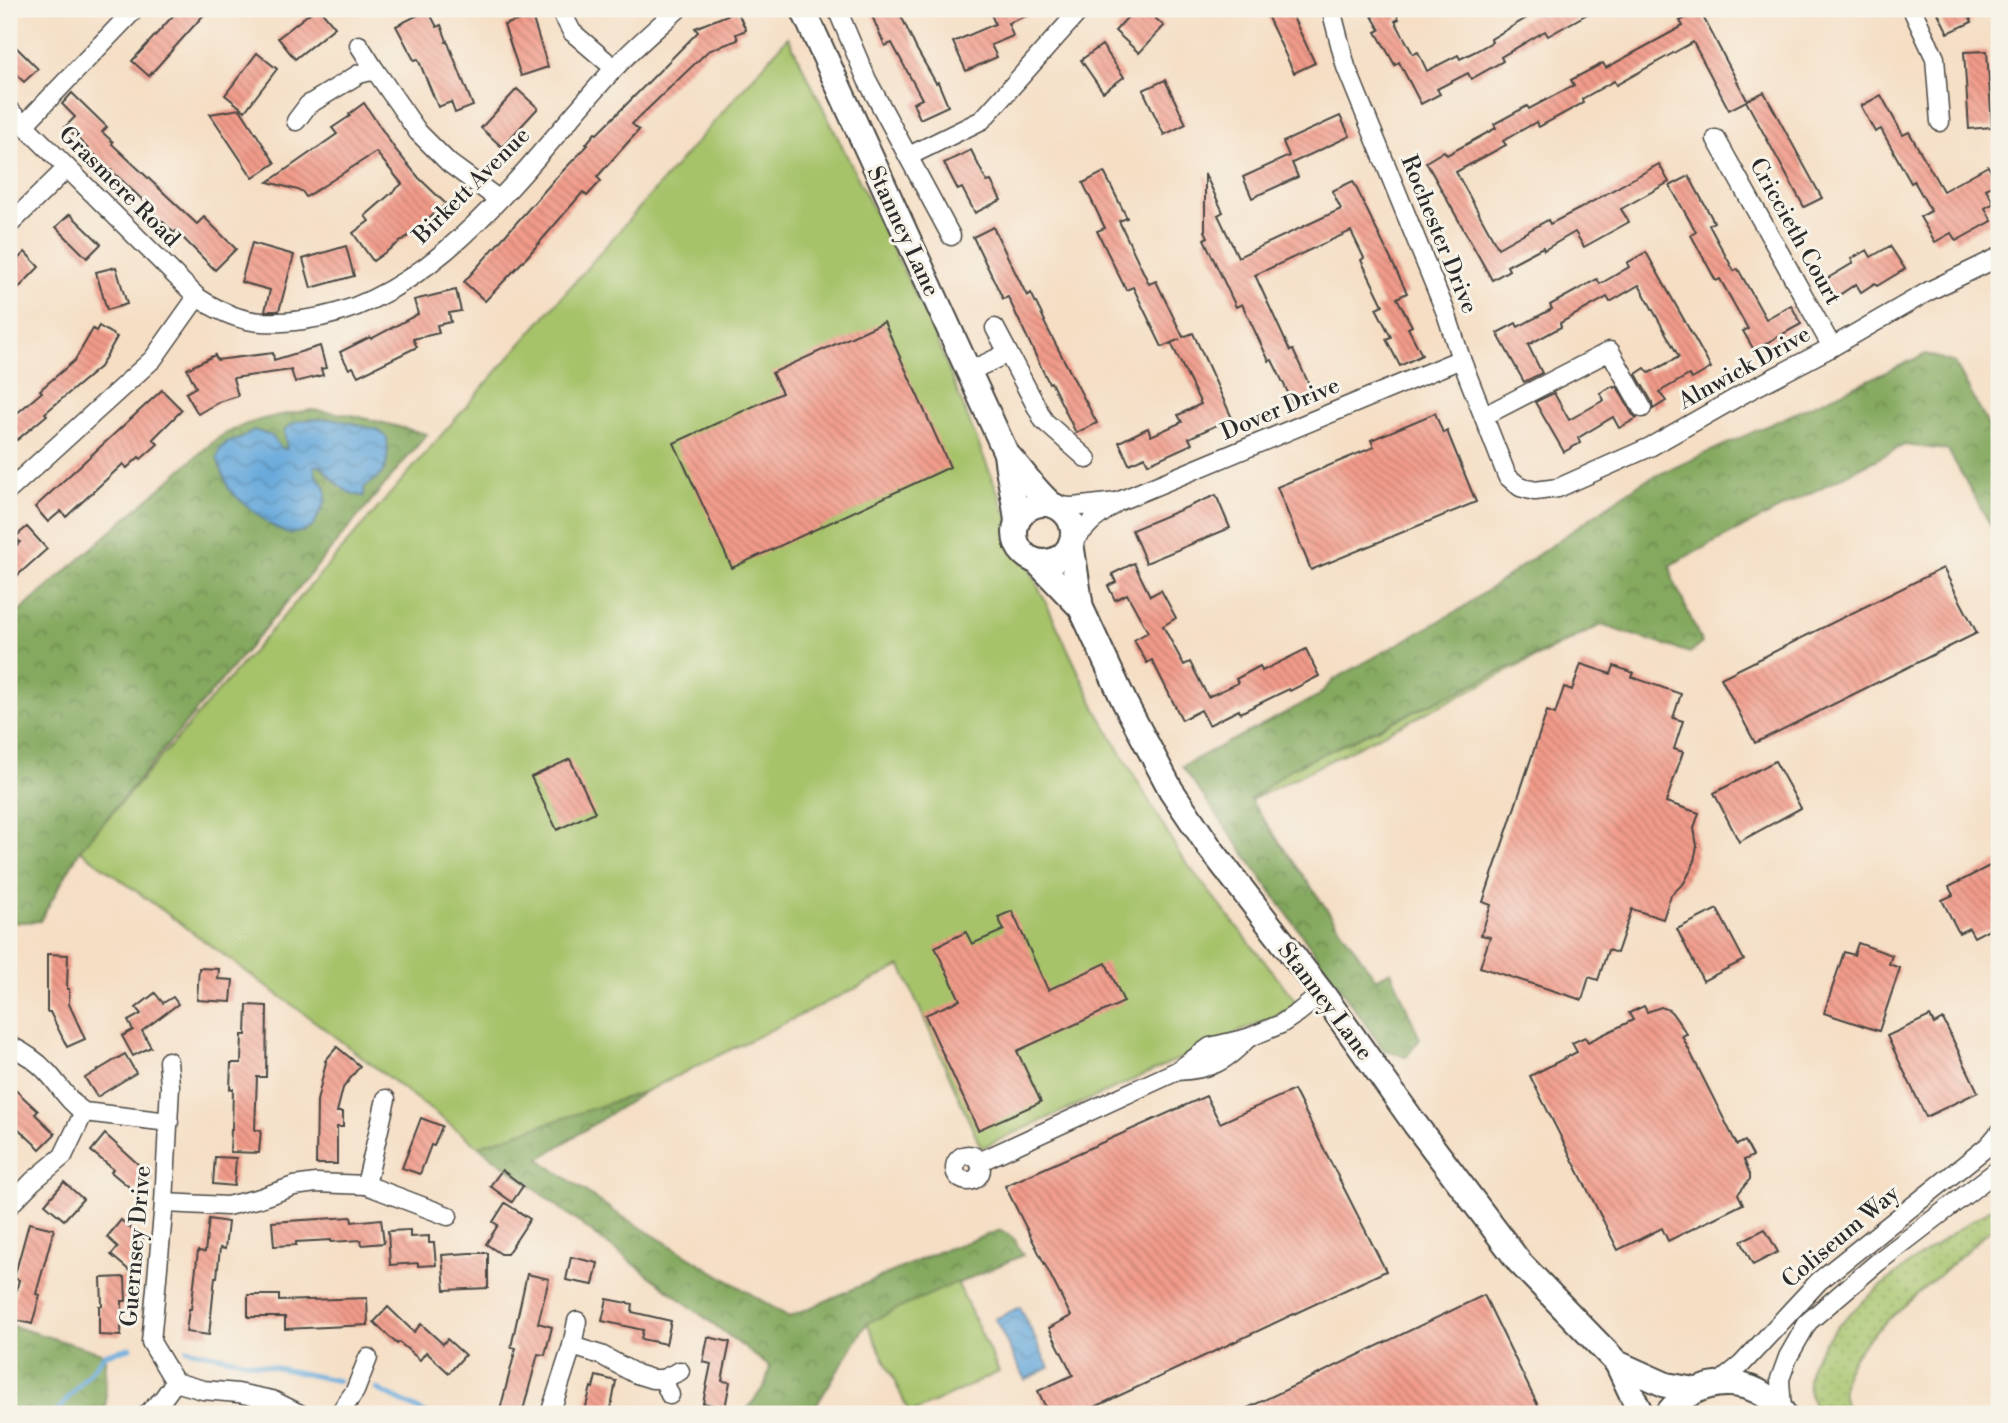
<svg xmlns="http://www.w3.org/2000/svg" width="2008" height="1423" font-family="'Libre Bodoni',serif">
<defs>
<pattern id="grass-tufts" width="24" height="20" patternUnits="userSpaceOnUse" patternTransform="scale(1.75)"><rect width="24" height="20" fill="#a6c36b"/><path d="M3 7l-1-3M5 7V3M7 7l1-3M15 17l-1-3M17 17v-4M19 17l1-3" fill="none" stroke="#879f58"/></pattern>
<pattern id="forest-crowns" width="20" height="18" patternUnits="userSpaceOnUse" patternTransform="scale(1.75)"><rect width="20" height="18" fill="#84a95f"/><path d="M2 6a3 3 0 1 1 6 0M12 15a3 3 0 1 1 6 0" fill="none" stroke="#6c8a4f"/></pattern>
<pattern id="garden-dots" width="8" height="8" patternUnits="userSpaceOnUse" patternTransform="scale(1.75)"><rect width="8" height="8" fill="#a6c36b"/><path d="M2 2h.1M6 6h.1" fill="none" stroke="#879f58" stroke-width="1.8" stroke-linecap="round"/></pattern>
<pattern id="water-waves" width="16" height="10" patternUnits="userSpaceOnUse" patternTransform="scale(1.75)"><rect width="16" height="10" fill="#66a9db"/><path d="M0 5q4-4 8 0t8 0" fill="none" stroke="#548ab2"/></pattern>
<pattern id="building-back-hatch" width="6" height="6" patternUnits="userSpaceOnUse" patternTransform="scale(1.75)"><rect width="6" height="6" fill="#f29b8a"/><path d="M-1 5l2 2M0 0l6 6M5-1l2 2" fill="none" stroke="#c47f71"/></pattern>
</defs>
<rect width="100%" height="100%" fill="#f7f3e8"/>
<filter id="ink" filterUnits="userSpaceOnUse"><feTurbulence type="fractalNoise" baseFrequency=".0143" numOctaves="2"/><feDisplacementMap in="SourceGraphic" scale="14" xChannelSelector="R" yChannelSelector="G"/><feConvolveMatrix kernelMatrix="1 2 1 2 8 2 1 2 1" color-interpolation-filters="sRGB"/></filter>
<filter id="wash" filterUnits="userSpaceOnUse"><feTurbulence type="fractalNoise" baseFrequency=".00686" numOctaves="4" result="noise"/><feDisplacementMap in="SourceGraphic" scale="28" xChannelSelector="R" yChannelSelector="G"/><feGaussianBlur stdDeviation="1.57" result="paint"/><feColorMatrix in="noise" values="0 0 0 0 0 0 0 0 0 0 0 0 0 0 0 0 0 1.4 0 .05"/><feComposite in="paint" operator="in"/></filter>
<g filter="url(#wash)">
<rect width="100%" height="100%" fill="#f5dec4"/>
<path fill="url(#grass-tufts)" stroke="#68774b" stroke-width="2" d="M1601 625 1249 801 1290 769Z"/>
<g fill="url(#forest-crowns)" stroke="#586a45" stroke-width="2">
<path d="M1926 354 1955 363 1999 446V540L1948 450 1904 445 1670 565 1673 579 1702 643 1690 653 1601 625 1290 769 1250 800 1376 979 1391 971 1420 1039 1406 1057 1384 1050 1182 766 1318 696 1335 679 1459 610 1642 482Z"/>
<path d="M312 410 352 415 427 434 80 850 40 921 9 923V621L215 440C244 420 278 415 312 410Z"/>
<path d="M880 965 646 1091 539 1159 615 1212 789 1317 938 1252 1001 1230 1013 1238 1023 1255 867 1323 811 1414H744L765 1385 770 1367 478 1146Z"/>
<path d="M9 1325 105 1354 106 1407 91 1414H9Z"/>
</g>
<path fill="url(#garden-dots)" stroke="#68774b" stroke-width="2" d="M1999 1203V1222L1869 1337C1850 1359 1833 1385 1849 1414H1817C1813 1403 1807 1390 1808 1378 1816 1319 1951 1234 1999 1203Z"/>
<g fill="#a6c36b" stroke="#68774b" stroke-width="2">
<path d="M788 37 930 324 1022 552 1097 711 1180 855 1299 1005 981 1148 901 966 646 1091 478 1146 321 1026 80 850Z"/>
<path d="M957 1282 999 1372 910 1414 867 1323Z"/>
</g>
<g fill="url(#water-waves)" stroke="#486a83" stroke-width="2">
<path d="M335 419 378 430 387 438C389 466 388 473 364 487V496C345 496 333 479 321 466H314L316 475 326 488V500L313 526 305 531 288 534 271 525 239 499 229 489 217 458 220 449 227 442 240 439 254 430 272 436 281 448 287 449 284 431C296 416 317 420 335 419Z"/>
<path d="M1020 1307 1049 1368 1025 1380 995 1319Z"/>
</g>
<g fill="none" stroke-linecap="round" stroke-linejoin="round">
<g stroke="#66a9db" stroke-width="5">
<path d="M187 1349 339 1381"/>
<path d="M377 1389 427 1414"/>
<path d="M55 1414 105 1354 130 1348"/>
</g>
</g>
<g id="blocks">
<g fill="url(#building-back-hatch)">
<path d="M179 9H209L149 76 132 61Z"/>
<path d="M315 9H320L335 27 295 59 278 38Z"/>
<path d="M869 9H898L916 48 936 83 938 82 948 106 920 119 913 103 922 99 892 43 885 46Z"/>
<path d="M989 9 1041 10 1008 23 1013 36 991 45 997 57 966 71 953 42 995 24Z"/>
<path d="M1135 9H1145L1164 26 1139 53 1115 31Z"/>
<path d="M1264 9H1289L1315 63 1294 73Z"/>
<path d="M1368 9H1394L1399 19 1395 21 1413 54 1418 52 1427 71 1458 55 1460 59 1476 51 1492 42 1491 39 1542 9H1596L1548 36 1545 31 1501 57 1503 61 1471 79 1468 73 1437 89 1440 94 1421 104 1399 62 1395 65 1376 32 1380 30Z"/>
<path d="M1947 9H1966L1972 22 1948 33 1938 13Z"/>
<path d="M428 10 437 27 441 25 447 41 446 42 448 43 473 106 455 113 451 102 438 107 418 59 414 60 396 26Z"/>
<path d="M737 11 746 30 736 34 738 40 708 51 632 124 639 130 597 177 601 181 587 196 583 192 527 257 485 301 464 282 555 179 588 145 586 144 595 133 597 134 698 32 695 28Z"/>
<path d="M1700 11 1747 100 1764 92 1822 198 1804 207 1746 101 1729 110 1693 42 1616 85 1614 81 1582 99 1583 103 1539 127 1536 122 1503 141 1506 145 1456 172 1498 248 1548 220 1550 224 1579 209 1659 164 1669 182 1621 209 1629 222 1584 247 1575 232 1544 250 1543 247 1507 266 1509 270 1492 280 1426 162 1444 151 1447 155 1496 128 1494 124 1527 106 1529 109 1574 85 1571 80 1603 63 1606 68 1683 26 1680 21Z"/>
<path d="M532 16 548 67 521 76 504 25Z"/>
<path d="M9 40 38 69 24 82 9 68Z"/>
<path d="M1102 45 1124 77 1103 92 1081 60Z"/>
<path d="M1987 51 1992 127 1969 129 1964 52Z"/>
<path d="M257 53 277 69 245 111 225 95Z"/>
<path d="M1165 80 1186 124 1164 135 1143 90Z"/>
<path d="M517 89 538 108 502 147 481 128Z"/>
<path d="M72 93 107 127 102 132 113 142 112 144 197 224 204 217 236 249 215 270 176 231 174 233 146 205 147 204 65 127 75 117 62 104Z"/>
<path d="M1881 95 1903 135 1909 132 1943 191 1988 166 1997 183 1986 189 1994 203 1985 208 1992 221 1956 241 1951 233 1935 242 1920 217 1931 211 1914 181 1911 183 1881 129 1875 132 1861 106Z"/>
<path d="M364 103 395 149 419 178 446 204 411 234 373 261 353 233 369 221 365 216 402 184 376 152 306 197 302 191 268 182 337 134 332 128 350 116 349 114Z"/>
<path d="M240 109 275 163 253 178 210 114Z"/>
<path d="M1340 116 1350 136 1292 163 1298 177 1252 198 1243 177 1289 156 1283 142Z"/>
<path d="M971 150 987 182 991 181 1001 200 975 213 962 188 958 190 944 163Z"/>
<path d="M1104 172 1127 218 1119 221 1149 284 1156 281 1183 337 1193 333 1232 418 1189 438 1192 444 1148 464 1145 457 1129 464 1119 442 1148 428 1151 436 1182 422 1178 415 1201 404 1171 343 1180 339 1162 347 1133 287 1126 290 1097 231 1105 228 1083 183Z"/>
<path d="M1205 174 1223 212 1218 215 1238 257 1341 209 1332 191 1353 181 1407 293 1397 298 1412 326 1408 328 1422 355 1400 366 1386 339 1391 337 1376 308 1383 305 1361 260 1364 258 1351 231 1255 275 1290 351 1293 350 1314 395 1294 405 1272 360 1269 361 1242 304 1236 307 1204 239 1208 237 1205 231Z"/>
<path d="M1689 176 1714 222 1709 225 1717 240 1734 271 1738 269 1766 319 1791 305 1801 324 1754 350 1743 331 1748 329 1720 279 1716 281 1698 248 1691 235 1696 232 1670 186Z"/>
<path d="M70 214 101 244 87 258 56 227Z"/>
<path d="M993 227 1027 296 1031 293 1045 321 1044 322 1097 423 1076 433 1051 382 1049 383 1042 369 1008 297 1003 299 973 237Z"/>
<path d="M252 243 294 255 279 311H265L270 290 241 282Z"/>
<path d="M346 246 354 276 311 288 303 259Z"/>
<path d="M1890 246 1905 269 1877 286 1875 283 1861 292 1856 284 1833 299 1823 281 1853 263 1851 259 1867 250 1871 257Z"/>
<path d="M25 252 39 267 9 298V268Z"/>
<path d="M1646 252 1711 368 1692 379 1689 375 1659 392 1666 401 1653 409 1652 402 1636 374 1645 368 1649 373 1679 357 1639 285 1610 302 1607 297 1560 323 1561 327 1528 345 1542 373 1524 382 1497 333 1516 323 1518 327 1552 309 1550 305 1597 279 1600 284 1629 267 1627 263Z"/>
<path d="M116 267 127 304 107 310 96 272Z"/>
<path d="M456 290 461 311 449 313 451 322 437 325 439 333 413 339 417 347 358 376 353 367 349 369 340 352 370 337 371 339 418 314 414 300Z"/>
<path d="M884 322 950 467 732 568 674 443 782 393 772 373Z"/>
<path d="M99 326 117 337 100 367 45 413 47 415 17 440 9 431V420L42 392 40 390 75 360 93 329 96 331Z"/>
<path d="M320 346 326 368 321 369 323 375 295 382 291 370 233 378 238 396 219 402 198 414 186 393 196 387 187 369 215 355 217 360 273 353 274 360Z"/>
<path d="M1613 386 1614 388 1617 386 1632 414 1637 418 1619 428 1613 417 1578 438 1580 443 1564 452 1535 402 1554 393 1569 420 1604 400 1600 393Z"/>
<path d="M162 390 182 410 153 439 158 444 141 459 139 457 127 468 123 464 66 517 61 511 48 522 35 507Z"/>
<path d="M1435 413 1443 433 1447 431 1476 502 1311 570 1277 487 1374 447 1371 440Z"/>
<path d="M1216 495 1230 528 1146 563 1132 530Z"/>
<path d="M27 527 47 549 9 583V552L20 542 15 537Z"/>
<path d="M1134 563 1150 596 1161 590 1176 618 1163 626 1184 665 1190 662 1208 697 1238 683 1236 679 1260 666 1262 671 1306 649 1319 676 1290 691 1289 689 1240 713 1239 710 1209 725 1201 710 1182 720 1152 660 1147 663 1134 640 1148 632 1127 594 1115 600 1108 586 1116 582 1112 574Z"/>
<path d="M1943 568 1977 633 1755 743 1721 678Z"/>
<path d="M1581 664 1611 674 1614 666 1634 673 1632 677 1681 694 1673 718 1683 721 1674 749 1683 752 1666 802 1699 813 1694 828 1697 846 1693 866 1684 883 1671 895 1663 919 1632 909 1617 953 1608 950 1598 980 1589 977 1582 1000 1480 967 1490 937 1481 935 1491 905 1483 902 1547 711 1555 714 1564 687 1572 690Z"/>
<path d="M570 759 595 812 557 830 531 777Z"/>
<path d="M1775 761 1801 808 1739 842 1714 793Z"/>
<path d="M1999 861V924L1974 937 1969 928 1959 933 1942 900 1953 895 1949 887Z"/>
<path d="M1717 909 1744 960 1703 981 1677 929Z"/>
<path d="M1012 911 1048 990 1106 963 1124 1002 1017 1051 1041 1102 978 1130 925 1015 960 1000 935 947 966 932 972 944 1004 930 998 917Z"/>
<path d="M1858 943 1892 955 1889 964 1900 968 1879 1031 1824 1013 1844 952 1854 955Z"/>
<path d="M47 954 68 955 67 989H69V1004L85 1039 67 1047 50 1012H47Z"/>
<path d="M199 968 219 969 218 979 233 980 231 1002 197 1000Z"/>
<path d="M155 993 163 1003 173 997 178 1004 142 1031 151 1047 133 1056 122 1036 133 1030 128 1021 141 1014 136 1008Z"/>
<path d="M247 1005 267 1006 266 1077H257L255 1130H261L259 1153 230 1152 231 1129H232L233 1089H230L231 1063H241L242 1035H246Z"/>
<path d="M1644 1006 1647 1012 1661 1007 1669 1010 1672 1013 1687 1034 1682 1036 1737 1145 1745 1141 1753 1156 1744 1160 1750 1174V1179L1738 1194 1743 1204 1668 1241 1662 1228 1618 1250 1530 1076 1577 1052 1572 1043 1585 1037 1588 1042 1633 1020 1629 1013Z"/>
<path d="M1930 1016 1934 1024 1943 1019 1978 1092 1926 1117 1887 1036Z"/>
<path d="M337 1047 360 1066 343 1088 337 1112H343V1127H337V1164H316L317 1101 326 1062 325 1061Z"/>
<path d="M125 1054 136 1073 97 1097 85 1078Z"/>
<path d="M9 1084 38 1111 35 1114 55 1134 40 1149 9 1120Z"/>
<path d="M1294 1090 1386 1271 1080 1414H1049L1038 1391 1073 1375 1049 1328 1071 1316 1005 1186 1206 1096 1220 1123Z"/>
<path d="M421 1118 442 1126 434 1146 431 1145 420 1174 402 1168Z"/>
<path d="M105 1134 149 1174 134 1191 111 1172 113 1169 91 1151Z"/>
<path d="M215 1157 236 1158 234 1186 213 1184Z"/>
<path d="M502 1170 523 1186 512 1202 490 1186Z"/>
<path d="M64 1182 83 1199 64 1220 45 1204Z"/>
<path d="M505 1203 530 1219 507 1254H501L486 1244 498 1225 493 1222Z"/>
<path d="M351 1217 352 1222 381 1219 384 1243 362 1245 361 1240 331 1242V1240L296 1242V1245L274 1246 272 1222Z"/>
<path d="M209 1219 228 1222 225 1249 220 1248 217 1277H215L209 1335 186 1332 189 1309H191L198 1251 205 1252Z"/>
<path d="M121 1220 143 1239 132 1251 141 1259 130 1271 111 1255 118 1247 107 1237Z"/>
<path d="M29 1223 54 1229 36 1294 40 1295 32 1324 9 1318 19 1280 14 1278Z"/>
<path d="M1765 1229 1778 1252 1753 1265 1741 1241Z"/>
<path d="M410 1230V1237L429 1236V1243H434L436 1265 418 1266V1263L390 1265 388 1231Z"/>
<path d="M470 1253H488V1288L445 1290 442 1255Z"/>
<path d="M571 1257 598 1263 593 1285 566 1280Z"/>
<path d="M527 1274 549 1279 538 1323 552 1327 545 1355 538 1354 522 1414H499L516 1348 511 1347Z"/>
<path d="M125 1277 126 1301H122L121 1336 99 1335V1306H102L101 1278Z"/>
<path d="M248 1295H279V1301L367 1298 368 1325 285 1329V1317H248Z"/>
<path d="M1484 1295 1542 1414H1235Z"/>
<path d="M607 1299 633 1304 632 1312 671 1321 666 1344 641 1339 643 1330 602 1321Z"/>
<path d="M388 1307 414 1332 421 1324 443 1344 447 1339 465 1355 449 1373 426 1352 420 1360 399 1342 397 1344 374 1322Z"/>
<path d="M708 1337 730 1342 722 1381 730 1382 725 1408 703 1403 711 1364 703 1362Z"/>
<path d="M596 1376 616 1381 610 1414H584L591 1387 593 1388Z"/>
</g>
</g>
</g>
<g filter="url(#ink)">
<use href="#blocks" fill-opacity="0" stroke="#494642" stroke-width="2"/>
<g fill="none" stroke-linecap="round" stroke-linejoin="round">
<defs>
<g id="minor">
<path d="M560 9 572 32 614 68"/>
<path d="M837 9 867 80 951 236"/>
<path d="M1331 9 1346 67 1446 313 1461 359 1507 476 1520 487 1535 491 1558 488 1650 447 1750 390 1832 347 1929 291 1999 257"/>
<path d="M1912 9 1935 58 1940 122"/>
<path d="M359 45 375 70"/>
<path d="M9 110 197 297"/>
<path d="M296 121 308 105 359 74 375 70 418 132 449 163 498 199"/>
<path d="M24 125 135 9"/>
<path d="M1716 139 1832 347"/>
<path d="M909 156 982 120 1081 9"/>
<path d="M9 225 67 168"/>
<path d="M995 328 1044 421 1087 459"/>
<path d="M970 371 1008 353"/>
<path d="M1484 416 1610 351 1642 408"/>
<path d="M9 490 153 359 197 297C235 322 259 326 303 320 435 304 528 162 612 71 632 49 656 29 678 9"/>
<path d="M1055 506 1073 507 1117 502"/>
<path d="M1072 542 1092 521 1117 502 1461 359"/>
<path d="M9 1045C23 1052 35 1059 46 1071 59 1084 68 1102 84 1112L169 1122"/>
<path d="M168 1061 170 1086 164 1203 151 1342 175 1382 203 1390 238 1393 272 1400 300 1414"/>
<path d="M1177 1071C1210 1069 1225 1063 1248 1038"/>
<circle cx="968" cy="1168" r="13"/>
<path d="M979 1162 1177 1071 1210 1047 1248 1038 1281 1024 1299 1012 1322 993"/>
<path d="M366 1185 448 1216"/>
<path d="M164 1203 227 1206 260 1198 294 1186 316 1183 366 1185 386 1099"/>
<path d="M9 1206 33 1181 63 1156 84 1112"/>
<path d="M572 1346 601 1355 636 1374 652 1379H663L680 1371"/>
<path d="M663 1379 670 1395"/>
<path d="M1719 1383 1741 1365 1819 1281 1988 1146 1999 1133"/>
<path d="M1782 1411 1780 1379 1788 1357 1808 1322 1878 1262 1999 1169"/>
<path d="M147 1414 162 1400 175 1382"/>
<path d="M339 1414 355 1391 368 1358"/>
<path d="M550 1414 572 1346 577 1321"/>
</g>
<g id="secondary">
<path d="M803 9 1006 453C1008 476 1015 498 1017 522"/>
<path d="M1006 453C1022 470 1034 490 1052 505"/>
<circle cx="1044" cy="533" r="29"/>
<path d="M1071 543 1081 608 1125 703 1171 790 1210 848 1322 993 1415 1124 1520 1263 1617 1363 1666 1385 1695 1390"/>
<path d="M1037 562 1081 608"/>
<path d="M1617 1363 1641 1414"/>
<path d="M1667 1414C1697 1375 1755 1373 1784 1414"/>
</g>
</defs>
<use href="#minor" stroke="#494642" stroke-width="21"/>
<use href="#secondary" stroke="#494642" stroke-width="28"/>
<use href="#minor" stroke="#fff" stroke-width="18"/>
<use href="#secondary" stroke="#fff" stroke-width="24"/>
</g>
</g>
<g text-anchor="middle" stroke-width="6" stroke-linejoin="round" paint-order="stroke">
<g font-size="23" fill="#2b2b2b" stroke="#f7f3e8">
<text transform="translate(471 185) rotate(-45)" y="8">Birkett Avenue</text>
<text transform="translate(120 186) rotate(45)" y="8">Grasmere Road</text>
<text transform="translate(904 231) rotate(65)" y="8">Stanney Lane</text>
<text transform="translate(1796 231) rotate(61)" y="8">Criccieth Court</text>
<text transform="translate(1440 234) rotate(68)" y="8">Rochester Drive</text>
<text transform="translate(1744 367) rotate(-29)" y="8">Alnwick Drive</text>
<text transform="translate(1280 408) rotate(-23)" y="8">Dover Drive</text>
<text transform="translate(1326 1001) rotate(53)" y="8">Stanney Lane</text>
<text transform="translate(1840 1236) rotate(-40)" y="8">Coliseum Way</text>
<text transform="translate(135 1246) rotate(-85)" y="8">Guernsey Drive</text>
</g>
</g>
<rect width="2008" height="1423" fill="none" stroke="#f7f3e8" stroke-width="35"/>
</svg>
